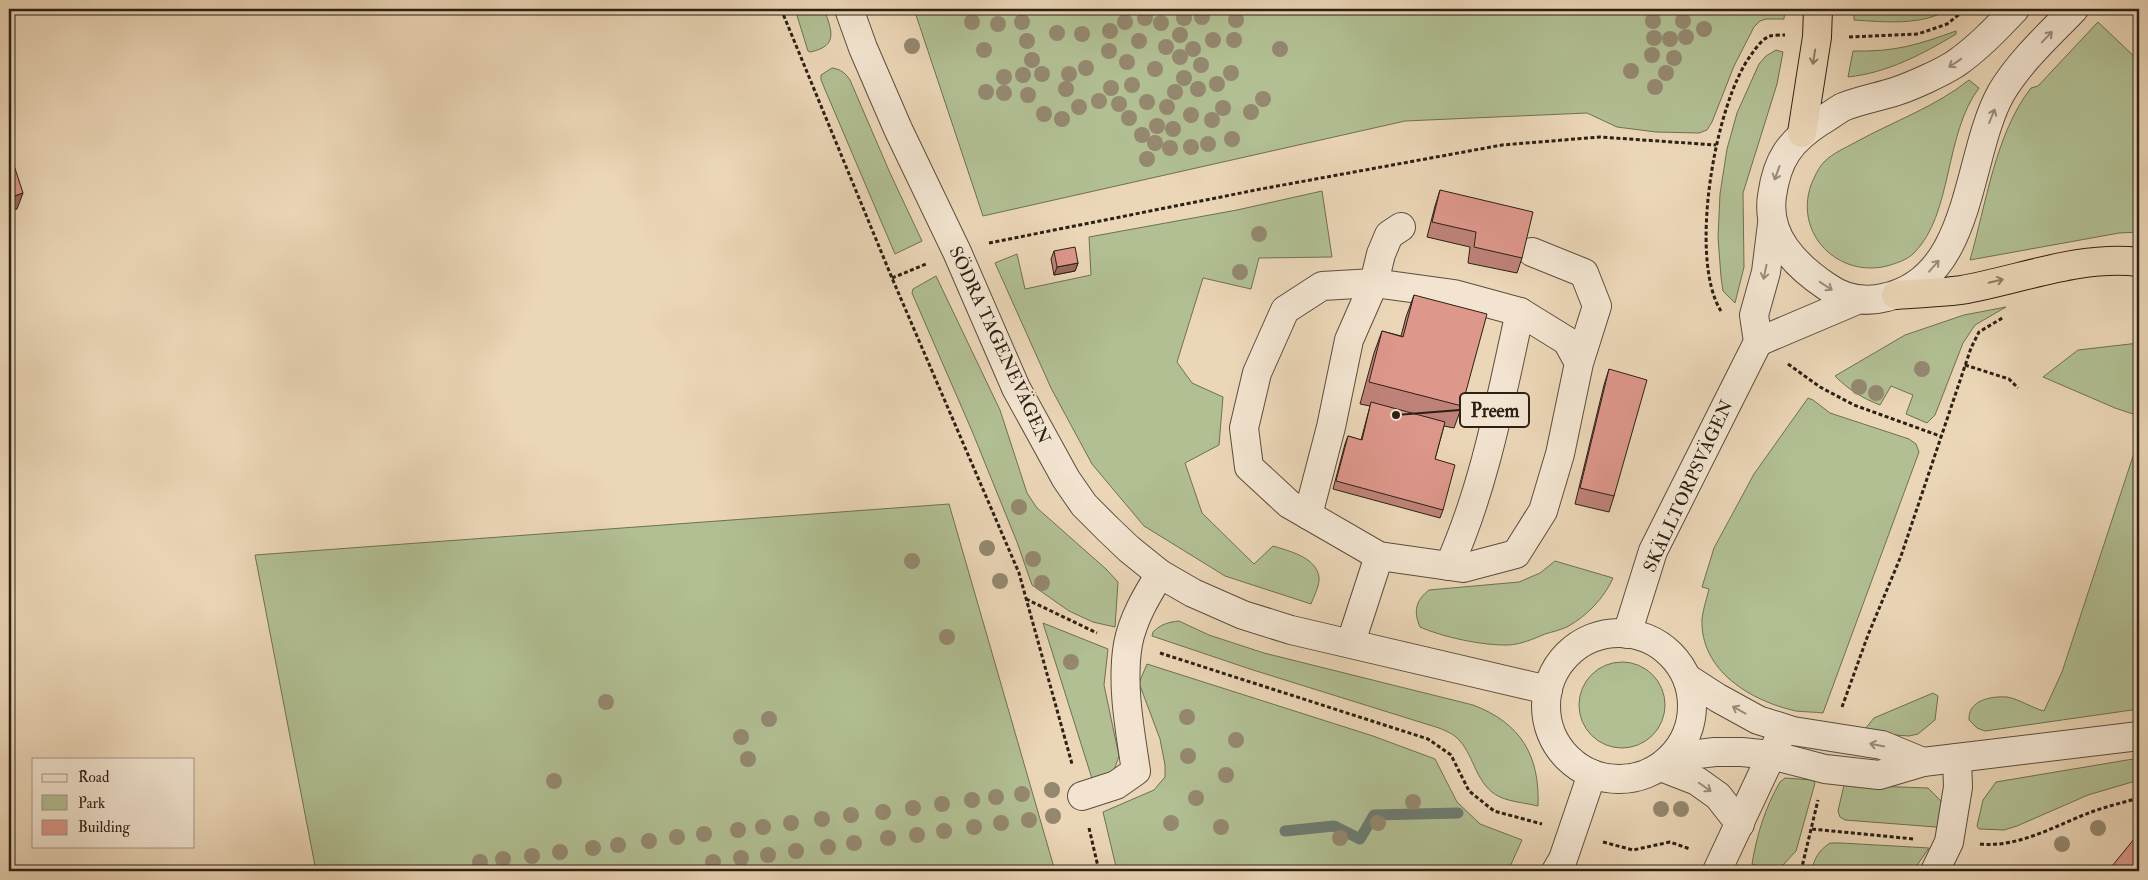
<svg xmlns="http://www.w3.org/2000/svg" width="2148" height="880" font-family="'IM FELL Double Pica',serif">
<rect width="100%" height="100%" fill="#ebd6b7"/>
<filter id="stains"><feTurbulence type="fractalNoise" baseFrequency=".004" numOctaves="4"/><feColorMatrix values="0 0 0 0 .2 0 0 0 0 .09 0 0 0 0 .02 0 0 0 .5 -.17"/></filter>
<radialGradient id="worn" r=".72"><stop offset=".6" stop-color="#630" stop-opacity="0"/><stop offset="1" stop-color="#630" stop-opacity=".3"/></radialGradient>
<g fill="#b1bf93" stroke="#6e7054">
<path d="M795 9H824C831 29 840 46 810 52L808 51Z"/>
<path d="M914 9H1785L1784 19H1766L1760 21 1754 27 1734 66 1712 122 1707 130 1699 133 1656 132 1617 127 1587 113 1405 121 983 216Z"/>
<path d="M1854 9H1950C1921 26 1886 22 1854 20Z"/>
<path d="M2098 22 2139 61V232L2119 233 1970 260C1986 205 1995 134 2031 88L2038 86Z"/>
<path d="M1956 31V34C1923 54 1887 73 1848 77L1853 51C1895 52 1917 45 1956 31Z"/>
<path d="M1776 50 1783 52 1777 84 1743 193 1744 267 1735 303 1723 291 1721 277 1718 237 1720 194 1727 149 1737 113 1759 64 1766 56Z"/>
<path d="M832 68C841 69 846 74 850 80L890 173 922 241 895 254 821 80V75Z"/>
<path d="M1969 80 1979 88C1944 134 1953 214 1914 253 1907 260 1897 263 1887 266 1838 278 1794 234 1811 185 1814 178 1818 168 1824 162 1833 153 1845 148 1856 142 1894 121 1935 107 1969 80Z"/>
<path d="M1322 191 1332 257 1259 258 1251 289 1203 278 1177 362 1192 383 1223 397 1219 445 1185 463 1202 513 1254 564 1273 546C1289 551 1316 557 1319 577 1320 585 1314 596 1311 604L1225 576 1144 526 1092 464 1051 388 995 263 1017 254 1025 289 1091 275 1089 237 1237 210Z"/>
<path d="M936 276 1000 410 1027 493 1037 508 1106 569 1118 582 1115 627 1093 622 1069 611 1032 585 1017 542 972 431 912 293 913 289Z"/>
<path d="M2006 307 1975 325 1963 343 1935 415 1927 423 1906 414 1913 395 1891 386 1880 405C1862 398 1849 390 1835 376L1905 335 1964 315Z"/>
<path d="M2139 343V416L2115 408 2043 377 2078 350Z"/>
<path d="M1808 398 1813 400 1830 413 1909 439 1916 444 1919 452 1823 713C1815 712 1805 712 1796 711 1751 701 1700 671 1702 619 1703 609 1707 598 1709 589L1702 587 1714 548 1754 474Z"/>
<path d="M2139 438V709L1985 731 1977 728 1969 720C1968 700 1991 696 2007 697 2019 699 2032 708 2044 711L2062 672Z"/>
<path d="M949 504 1055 871H316L255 555Z"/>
<path d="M1555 561 1613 578C1604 598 1587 616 1567 627 1560 630 1552 632 1545 634 1533 639 1522 644 1509 645 1484 646 1442 637 1420 627 1413 611 1416 600 1429 590L1519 582 1540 573Z"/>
<path d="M1179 621 1209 635 1264 653 1473 705C1521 723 1540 756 1538 806 1526 803 1511 802 1500 797 1476 786 1475 757 1459 740 1454 734 1446 731 1439 728L1253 670 1152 636 1153 632C1161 624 1169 622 1179 621Z"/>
<path d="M1043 623 1108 649 1104 685 1119 756 1112 776 1094 785Z"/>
<circle cx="1622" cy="705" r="43"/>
<path d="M1147 664 1373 736 1435 759 1457 802 1480 824 1522 840 1508 871H1117L1103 812 1154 790 1165 777V765L1160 739 1139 683Z"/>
<path d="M1933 693 1938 696 1935 720 1918 734 1909 736 1867 733 1865 729 1874 718Z"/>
<path d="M2139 758V780L2088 795 2017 826 2004 830 1979 829 1977 826 1983 800 1996 782Z"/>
<path d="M1785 778 1812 780 1815 783 1796 851 1782 866 1762 868 1752 864C1757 834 1765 808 1780 782Z"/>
<path d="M1844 785 1928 788 1941 801 1940 825 1936 827 1845 820 1840 817 1838 811Z"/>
<path d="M1830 843H1841L1929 848 1913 871H1811C1815 858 1818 851 1830 843Z"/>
</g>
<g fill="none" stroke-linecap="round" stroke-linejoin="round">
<path stroke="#6d7c72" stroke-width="11" d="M1285 831 1334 826 1360 839 1374 815 1458 813"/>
<defs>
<g id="minor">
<path d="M849 9 863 48 898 129 957 252 1016 388 1066 479 1084 505 1108 529 1129 549 1160 574 1193 593 1243 615 1291 630 1548 690"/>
<path d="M2015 9C1997 28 1977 49 1955 64 1941 73 1912 86 1897 91 1879 97 1860 100 1843 107 1836 111 1828 117 1821 121 1790 141 1777 159 1772 196 1766 236 1795 265 1826 286 1844 299 1865 303 1887 297 1973 277 1966 156 2001 93 2020 61 2049 35 2074 9"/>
<path d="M1532 252 1584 273 1597 306 1579 363 1560 454 1543 511 1516 554 1463 568 1379 556 1289 504 1249 467 1244 428 1257 373 1285 310 1322 286 1374 283 1454 294 1520 312 1567 341 1579 363"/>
<path d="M1758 342 1857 300"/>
<path d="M1308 515 1331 427 1349 340 1374 283 1381 254 1389 235 1401 227"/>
<path d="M1449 566C1485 486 1501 397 1520 312"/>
<circle cx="1619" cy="706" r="73"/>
<path d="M1627 634 1653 551 1758 342 1754 315 1766 272 1772 224"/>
<path d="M1351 642 1379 556"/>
<path d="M1687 678 1718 698 1758 720 1793 731 1882 745 1923 762"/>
<path d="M1673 757 1715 752H1742L1771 755 1825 769 1879 775 1923 762 2139 736"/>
<path d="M1661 767 1697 781 1718 796 1740 824"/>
<path d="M1082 796 1116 785 1136 771C1130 730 1121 685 1128 644 1133 618 1147 595 1160 574"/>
<path d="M1556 871 1563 859 1592 774"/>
<path d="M1717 871 1778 741"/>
<path d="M1935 871 1949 842 1958 787 1957 758"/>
</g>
<g id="highway">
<path d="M1802 133 1817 37 1818 9"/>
<path d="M1896 295C1917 293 1940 293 1961 290 2020 280 2078 255 2139 262"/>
</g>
</defs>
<use href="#minor" stroke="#5c4e3e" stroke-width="30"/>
<use href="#highway" stroke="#2c2015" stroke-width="30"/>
<g stroke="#2c2015" stroke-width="3" stroke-dasharray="4 2.5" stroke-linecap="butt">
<path d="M781 9 892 278 1019 573 1072 764"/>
<path d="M1849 37 1918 34 1947 24 1966 9"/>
<path d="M989 243 1261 189 1502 145 1600 137 1716 145"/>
<path d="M892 278 926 264"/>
<path d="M1721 311C1688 259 1715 103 1751 55 1756 48 1762 39 1770 36 1774 35 1781 35 1785 35"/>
<path d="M1788 364 1820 387 1854 405 1940 436"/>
<path d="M1965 365 2009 379 2018 388"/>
<path d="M1026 599 1097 633"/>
<path d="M1160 653 1428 739 1451 755 1469 791 1494 811 1542 824"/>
<path d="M1842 707 1868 635 1901 556 1971 348 1979 332 2004 317"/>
<path d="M1089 828 1099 871"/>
<path d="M1812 829 1914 839"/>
<path d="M1603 842 1633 850 1670 842 1690 849"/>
<path d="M1980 844C2020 848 2058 824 2094 811 2109 806 2124 802 2139 798"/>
<path d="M1801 871 1818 800"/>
</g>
<use href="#minor" stroke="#f2e4d0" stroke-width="28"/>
<use href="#highway" stroke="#ebd6b7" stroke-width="28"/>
</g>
<g fill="#94886f">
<circle cx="1202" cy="17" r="8"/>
<circle cx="1145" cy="18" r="8"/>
<circle cx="1184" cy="18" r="8"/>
<circle cx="1236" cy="20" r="8"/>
<circle cx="1653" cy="21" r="8"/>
<circle cx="1683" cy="21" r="8"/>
<circle cx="972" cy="22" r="8"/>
<circle cx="1022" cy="22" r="8"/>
<circle cx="1125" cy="22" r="8"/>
<circle cx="1161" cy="23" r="8"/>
<circle cx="998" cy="24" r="8"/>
<circle cx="1704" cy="29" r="8"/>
<circle cx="1110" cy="31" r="8"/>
<circle cx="1057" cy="33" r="8"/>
<circle cx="1082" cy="34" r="8"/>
<circle cx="1180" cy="35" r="8"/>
<circle cx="1686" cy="37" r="8"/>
<circle cx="1654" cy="38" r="8"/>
<circle cx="1670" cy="39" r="8"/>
<circle cx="1213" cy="40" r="8"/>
<circle cx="1234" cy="40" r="8"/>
<circle cx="1027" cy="41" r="8"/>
<circle cx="1139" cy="41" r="8"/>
<circle cx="912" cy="46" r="8"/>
<circle cx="1166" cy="47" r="8"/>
<circle cx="1193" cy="49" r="8"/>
<circle cx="1280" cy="49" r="8"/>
<circle cx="984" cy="50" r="8"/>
<circle cx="1109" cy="51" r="8"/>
<circle cx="1652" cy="55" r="8"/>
<circle cx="1180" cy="57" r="8"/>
<circle cx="1674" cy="58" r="8"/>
<circle cx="1032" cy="60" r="8"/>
<circle cx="1127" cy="62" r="8"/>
<circle cx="1201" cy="65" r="8"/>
<circle cx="1086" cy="68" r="8"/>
<circle cx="1155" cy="69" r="8"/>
<circle cx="1631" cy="71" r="8"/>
<circle cx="1231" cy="73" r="8"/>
<circle cx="1666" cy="73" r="8"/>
<circle cx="1042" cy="74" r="8"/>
<circle cx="1069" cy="74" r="8"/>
<circle cx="1023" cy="75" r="8"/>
<circle cx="1004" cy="77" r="8"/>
<circle cx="1184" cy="78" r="8"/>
<circle cx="1217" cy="84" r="8"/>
<circle cx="1132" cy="85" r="8"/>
<circle cx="1655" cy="87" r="8"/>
<circle cx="1111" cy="88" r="8"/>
<circle cx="1066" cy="89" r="8"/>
<circle cx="1198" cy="89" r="8"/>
<circle cx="986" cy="92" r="8"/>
<circle cx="1175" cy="92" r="8"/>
<circle cx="1004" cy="93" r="8"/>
<circle cx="1028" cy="95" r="8"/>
<circle cx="1263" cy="99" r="8"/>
<circle cx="1099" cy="101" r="8"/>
<circle cx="1147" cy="102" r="8"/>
<circle cx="1119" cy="104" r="8"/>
<circle cx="1079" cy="107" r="8"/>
<circle cx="1167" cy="107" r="8"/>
<circle cx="1223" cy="108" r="8"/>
<circle cx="1251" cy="112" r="8"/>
<circle cx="1044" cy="114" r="8"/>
<circle cx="1191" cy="115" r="8"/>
<circle cx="1129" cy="118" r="8"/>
<circle cx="1062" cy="119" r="8"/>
<circle cx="1212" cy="120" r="8"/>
<circle cx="1157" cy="126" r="8"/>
<circle cx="1173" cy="129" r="8"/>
<circle cx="1142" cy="135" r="8"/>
<circle cx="1232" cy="139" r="8"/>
<circle cx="1155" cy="143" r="8"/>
<circle cx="1208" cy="144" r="8"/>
<circle cx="1191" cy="147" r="8"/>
<circle cx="1170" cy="148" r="8"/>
<circle cx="1147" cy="159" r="8"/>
<circle cx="1259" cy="234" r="8"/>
<circle cx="1240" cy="272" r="8"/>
<circle cx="1922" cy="369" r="8"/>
<circle cx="1859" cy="387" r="8"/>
<circle cx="1876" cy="393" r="8"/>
<circle cx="1019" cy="507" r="8"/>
<circle cx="987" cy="548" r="8"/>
<circle cx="1033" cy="559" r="8"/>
<circle cx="912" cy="561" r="8"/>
<circle cx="1000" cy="581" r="8"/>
<circle cx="1042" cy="583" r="8"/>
<circle cx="947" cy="637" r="8"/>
<circle cx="1071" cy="662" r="8"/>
<circle cx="606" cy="702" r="8"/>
<circle cx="1187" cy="717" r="8"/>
<circle cx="769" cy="719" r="8"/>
<circle cx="741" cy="737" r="8"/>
<circle cx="1236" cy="740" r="8"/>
<circle cx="1188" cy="756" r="8"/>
<circle cx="748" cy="759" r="8"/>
<circle cx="1226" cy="775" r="8"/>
<circle cx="554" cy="781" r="8"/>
<circle cx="1052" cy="790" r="8"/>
<circle cx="1022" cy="794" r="8"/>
<circle cx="996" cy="797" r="8"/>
<circle cx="1196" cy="798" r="8"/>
<circle cx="972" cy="800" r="8"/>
<circle cx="1413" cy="802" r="8"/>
<circle cx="942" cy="804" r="8"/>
<circle cx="913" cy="808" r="8"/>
<circle cx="1661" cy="809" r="8"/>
<circle cx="1681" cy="809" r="8"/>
<circle cx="883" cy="812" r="8"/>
<circle cx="851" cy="815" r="8"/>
<circle cx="1053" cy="816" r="8"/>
<circle cx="822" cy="819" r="8"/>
<circle cx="1029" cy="820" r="8"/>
<circle cx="791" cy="823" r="8"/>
<circle cx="1001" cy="823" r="8"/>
<circle cx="1171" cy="823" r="8"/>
<circle cx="1378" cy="823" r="8"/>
<circle cx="763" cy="827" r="8"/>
<circle cx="974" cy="827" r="8"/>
<circle cx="1221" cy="827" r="8"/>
<circle cx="2098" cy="828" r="8"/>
<circle cx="738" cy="830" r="8"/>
<circle cx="944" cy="831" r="8"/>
<circle cx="704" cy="834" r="8"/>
<circle cx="917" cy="835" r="8"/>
<circle cx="677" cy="837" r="8"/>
<circle cx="888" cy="838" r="8"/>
<circle cx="1340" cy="838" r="8"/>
<circle cx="649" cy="841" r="8"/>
<circle cx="854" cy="843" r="8"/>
<circle cx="2062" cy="844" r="8"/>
<circle cx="618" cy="845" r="8"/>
<circle cx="828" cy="847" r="8"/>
<circle cx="593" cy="848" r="8"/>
<circle cx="796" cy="851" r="8"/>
<circle cx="560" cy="852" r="8"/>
<circle cx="768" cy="855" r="8"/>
<circle cx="532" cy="856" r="8"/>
<circle cx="741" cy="858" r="8"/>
<circle cx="503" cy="859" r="8"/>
<circle cx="480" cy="862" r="8"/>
<circle cx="713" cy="862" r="8"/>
</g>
<g fill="#be8278" stroke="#2c2015">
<path d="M1440 190 1522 258 1517 273 1468 263 1470 247 1427 237 1435 206Z"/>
<path d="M1054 251 1078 263 1075 271 1054 275 1051 259Z"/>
<path d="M1414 295 1462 406 1454 428 1444 426 1435 459 1443 510 1440 518 1333 489 1345 444 1348 436 1361 440 1370 406 1360 404 1374 353 1382 331 1401 336 1406 317Z"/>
<path d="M1609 369 1614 496 1609 512 1575 504 1604 385Z"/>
</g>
<g fill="#9b6a61" stroke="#2c2015">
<path d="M23 193 17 209 9 211V198Z"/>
<path d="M1078 263 1075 271 1054 275 1057 267Z"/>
</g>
<g fill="#dd978b" stroke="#2c2015">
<path d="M9 150 23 193 9 198Z"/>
<path d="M1440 190 1533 212 1522 258 1474 247 1476 232 1432 222Z"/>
<path d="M1075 247 1078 263 1057 267 1054 251Z"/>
<path d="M1414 295 1487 314 1462 406 1369 382 1382 331 1403 337Z"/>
<path d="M1609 369 1647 380 1614 496 1580 488Z"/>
<path d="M1371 402 1445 422 1435 459 1455 465 1443 510 1336 481 1348 436 1362 440Z"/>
<path d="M2139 833V871H2108Z"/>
</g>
<defs><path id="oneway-shaft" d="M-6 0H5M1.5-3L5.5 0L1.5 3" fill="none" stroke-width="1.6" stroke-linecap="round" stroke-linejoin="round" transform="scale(1.25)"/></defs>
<g stroke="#998c7c">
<use href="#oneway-shaft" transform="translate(2047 37) rotate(-46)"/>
<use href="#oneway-shaft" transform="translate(1955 63) rotate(146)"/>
<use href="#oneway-shaft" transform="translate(1992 116) rotate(-68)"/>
<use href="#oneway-shaft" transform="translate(1777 173) rotate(110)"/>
<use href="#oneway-shaft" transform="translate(1934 266) rotate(-49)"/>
<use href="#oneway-shaft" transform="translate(1765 272) rotate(102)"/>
<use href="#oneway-shaft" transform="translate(1826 286) rotate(33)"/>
<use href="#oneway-shaft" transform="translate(1739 710) rotate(-151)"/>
<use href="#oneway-shaft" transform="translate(1877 745) rotate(-169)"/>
<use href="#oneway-shaft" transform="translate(1705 787) rotate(35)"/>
</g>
<g stroke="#8c7b66">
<use href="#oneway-shaft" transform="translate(1814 57) rotate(99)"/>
<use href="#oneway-shaft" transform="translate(1996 281) rotate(-13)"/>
</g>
<g text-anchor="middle" stroke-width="4" stroke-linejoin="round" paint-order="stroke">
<g font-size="18" fill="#2c2015" stroke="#f2e4d0">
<text transform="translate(1000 345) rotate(65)" y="6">SÖDRA TAGENEVÄGEN</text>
<text transform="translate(1688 486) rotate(-65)" y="6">SKÄLLTORPSVÄGEN</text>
</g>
</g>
<path fill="none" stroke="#2c2015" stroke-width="2" d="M1396 415L1460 410"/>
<circle fill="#2c2015" stroke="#f2e4d0" stroke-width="2" cx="1396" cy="415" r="5"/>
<rect fill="#f2e4d0" stroke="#2c2015" stroke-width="2" x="1460" y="393" width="69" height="34" rx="5"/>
<g font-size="19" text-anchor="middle" font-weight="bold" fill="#2c2015">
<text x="1495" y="417">Preem</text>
</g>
<rect width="2148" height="880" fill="none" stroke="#ebd6b7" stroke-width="30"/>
<rect x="10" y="10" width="2128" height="860" fill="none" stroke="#2c2015" stroke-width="2.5"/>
<rect x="15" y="15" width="2118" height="850" fill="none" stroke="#2c2015"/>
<rect x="32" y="758" width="162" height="90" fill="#f2e4d0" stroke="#a39685"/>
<rect x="42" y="774" width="25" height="8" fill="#f2e4d0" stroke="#a39685"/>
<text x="78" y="782" font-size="15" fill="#2c2015">Road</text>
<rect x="42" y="795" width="25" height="15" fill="#b1bf93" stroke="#a39685"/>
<text x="78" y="808" font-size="15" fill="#2c2015">Park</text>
<rect x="42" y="820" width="25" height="15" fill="#dd978b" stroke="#a39685"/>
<text x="78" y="832" font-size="15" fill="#2c2015">Building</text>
<rect width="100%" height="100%" filter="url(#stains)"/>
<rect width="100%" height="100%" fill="url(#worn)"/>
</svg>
